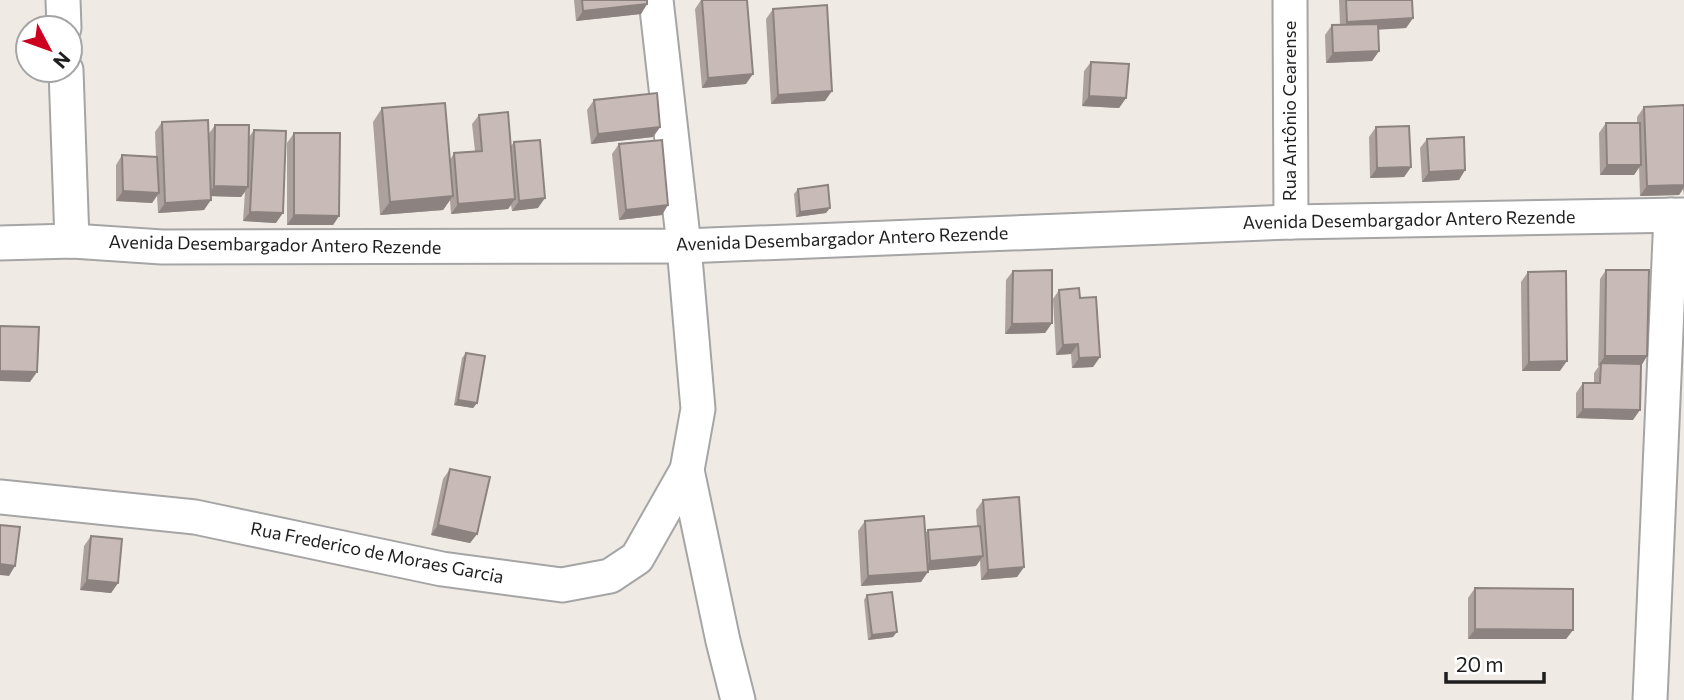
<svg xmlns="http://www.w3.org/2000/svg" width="1684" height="700" font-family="Commissioner,sans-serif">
<rect width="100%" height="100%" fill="#f0eae4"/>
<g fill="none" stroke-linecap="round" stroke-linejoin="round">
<defs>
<g id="street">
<path d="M63 0 64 28"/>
<path d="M1290 0 1291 222"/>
<path d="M66 70 72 241"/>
<path d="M0 243 72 241 162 247 684 246 1291 222 1684 215"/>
<path d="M687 470 723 641 738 700"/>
<path d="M0 497 195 517 442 569 562 585 610 576 637 558 687 470 698 409 684 246 656 0"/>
<path d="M1650 700 1671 215"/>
</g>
</defs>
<use href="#street" stroke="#a5a5a5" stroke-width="37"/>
<use href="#street" stroke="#fff" stroke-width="33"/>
</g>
<g fill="#aca19d">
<path d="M574 0H647V4L641 14 576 21Z"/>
<path d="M701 0H747L746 84 702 88 695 9Z"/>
<path d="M1339 0H1412L1413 18 1406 28 1378 29 1379 51 1372 61 1326 63 1325 35 1332 25H1340Z"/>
<path d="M773 9 825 101 771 104 766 19Z"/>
<path d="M1091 62 1126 98 1119 108 1082 106 1084 71Z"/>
<path d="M594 100 660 127 653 137 591 144 587 110Z"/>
<path d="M1644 107 1684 120V195L1683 189 1679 195 1640 196 1639 167 1634 175H1600L1599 133 1606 123H1637V117Z"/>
<path d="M382 108 450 160 454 153 475 151 472 124 479 115 511 146 514 142 538 208 512 211 511 205 508 209 451 214 450 200 443 210 380 215 373 122Z"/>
<path d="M162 122 208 135 215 125 249 137 254 130 276 223 243 221 245 192 241 197 211 196 204 210 158 213 157 195 152 203 116 201V165L122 155 156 157 155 132Z"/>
<path d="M1376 127 1411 167 1404 177 1370 178 1369 137Z"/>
<path d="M294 133 339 216 333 225H287V143Z"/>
<path d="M1427 139 1465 170 1459 180 1422 182 1420 148Z"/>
<path d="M619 144 662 215 619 220 612 154Z"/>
<path d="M798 189 826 213 796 217 794 194Z"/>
<path d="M1606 270 1647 356 1641 366 1633 420 1576 418V393L1583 383H1594V373L1599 366H1598L1600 279Z"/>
<path d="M1013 271 1052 323 1045 333 1005 334 1006 280Z"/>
<path d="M1528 272 1560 371H1522L1521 282Z"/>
<path d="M1059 290 1080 298 1100 357 1093 367 1072 368 1071 354 1056 355 1053 299Z"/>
<path d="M466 353 477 403 473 408 454 405 462 358Z"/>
<path d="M450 469 477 534 470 543 431 535 443 479Z"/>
<path d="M983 500 1024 567 1017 577 981 580 980 560 976 566 928 570 921 582 861 586 858 531 865 521 925 533 928 530 977 526 976 510Z"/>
<path d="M91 536 118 583 111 593 80 590 84 546Z"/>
<path d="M1475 588 1573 630 1566 639H1468V598Z"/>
<path d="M867 595 893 637 868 640 864 600Z"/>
</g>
<g fill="#8c8380">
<path d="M647 4 641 14 576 21 583 11Z"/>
<path d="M1413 18 1406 28 1341 32 1347 22Z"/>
<path d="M1379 51 1372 61 1326 63 1333 53Z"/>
<path d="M753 74 746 84 702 88 708 78Z"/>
<path d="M832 91 825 101 771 104 778 95Z"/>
<path d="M1089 96 1126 98 1119 108 1082 106Z"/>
<path d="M660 127 653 137 591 144 598 134Z"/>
<path d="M1607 165H1641L1634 175H1600Z"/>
<path d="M1411 167 1404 177 1370 178 1377 168Z"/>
<path d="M1465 170 1459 180 1422 182 1429 172Z"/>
<path d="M1684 185V187L1679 195 1640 196 1647 186Z"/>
<path d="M214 186 248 187 241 197 208 196Z"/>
<path d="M123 191 159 193 152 203 116 201Z"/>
<path d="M453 196 443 210 380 215 390 202Z"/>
<path d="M545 198 538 208 512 211 519 201Z"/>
<path d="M515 199 508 209 451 214 458 204Z"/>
<path d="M211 200 204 210 158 213 165 203Z"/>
<path d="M668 205 662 215 619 220 626 210Z"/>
<path d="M830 208 826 213 796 217 800 212Z"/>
<path d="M250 212 283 213 276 223 243 221Z"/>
<path d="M294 215 339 216 333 225H287Z"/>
<path d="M1052 323 1045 333 1005 334 1012 324Z"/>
<path d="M1078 344 1071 354 1056 355 1063 345Z"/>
<path d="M1605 356H1647L1641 366 1601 363 1598 366Z"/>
<path d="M1100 357 1093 367 1072 368 1079 358Z"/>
<path d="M1567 361 1560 371H1522L1529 362Z"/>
<path d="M0 371 37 372 30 382 0 381Z"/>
<path d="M458 400 477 403 473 408 454 405Z"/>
<path d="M1583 409 1640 410 1633 420 1576 418Z"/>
<path d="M438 525 477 534 470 543 431 535Z"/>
<path d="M983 556 976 566 923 571 930 561Z"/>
<path d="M0 564 15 566 9 576 0 575Z"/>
<path d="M1024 567 1017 577 981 580 988 570Z"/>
<path d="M928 572 921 582 861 586 868 576Z"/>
<path d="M87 580 118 583 111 593 80 590Z"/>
<path d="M1475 629 1573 630 1566 639H1468Z"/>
<path d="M897 632 893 637 868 640 872 635Z"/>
</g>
<g fill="#c8bbb7" stroke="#8c8380" stroke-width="2">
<path d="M582 0H647V4L583 11Z"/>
<path d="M702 0H747L753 74 708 78Z"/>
<path d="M1346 0H1412L1413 18 1347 22Z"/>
<path d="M827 5 832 91 778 95 773 9Z"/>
<path d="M1378 24 1379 51 1333 53 1332 25Z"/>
<path d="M1091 62 1129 64 1126 98 1089 96Z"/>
<path d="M657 93 660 127 598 134 594 100Z"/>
<path d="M445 103 453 196 390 202 382 108Z"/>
<path d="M1684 105V185L1647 186 1644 107Z"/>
<path d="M508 112 515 199 458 204 454 153 482 151 479 115Z"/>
<path d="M208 120 211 200 165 203 162 122Z"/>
<path d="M1606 123H1640L1641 165H1607Z"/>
<path d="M215 125H249L248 187 214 186Z"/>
<path d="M1409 126 1411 167 1377 168 1376 127Z"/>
<path d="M254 130 286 131 283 213 250 212Z"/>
<path d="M294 133H340L339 216 294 215Z"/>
<path d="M1464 137 1465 170 1429 172 1427 139Z"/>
<path d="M540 140 545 198 519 201 514 142Z"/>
<path d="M662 140 668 205 626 210 619 144Z"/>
<path d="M122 155 157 157 159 193 123 191Z"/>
<path d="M828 185 830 208 800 212 798 189Z"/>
<path d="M1052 270V323L1012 324 1013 271Z"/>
<path d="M1606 270H1649L1647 356H1605Z"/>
<path d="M1566 271 1567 361 1529 362 1528 272Z"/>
<path d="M1079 288 1080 298 1096 297 1100 357 1079 358 1078 344 1063 345 1059 290Z"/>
<path d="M0 326 39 327 37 372 0 371Z"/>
<path d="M466 353 485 356 477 403 458 400Z"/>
<path d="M1601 363 1641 364 1640 410 1583 409V383H1600Z"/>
<path d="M450 469 490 477 477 534 438 525Z"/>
<path d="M1019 497 1024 567 988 570 983 500Z"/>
<path d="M924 516 928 572 868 576 865 521Z"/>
<path d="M0 525 20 527 15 566 0 564Z"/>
<path d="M980 526 983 556 930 561 928 530Z"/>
<path d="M91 536 122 539 118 583 87 580Z"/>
<path d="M1475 588 1573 589V630L1475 629Z"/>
<path d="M892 592 897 632 872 635 867 595Z"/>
</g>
<g text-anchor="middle" stroke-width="5" stroke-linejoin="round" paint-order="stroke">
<g font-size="18" fill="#1e1e1e" stroke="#fff">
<text transform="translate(1290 111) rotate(-90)" y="6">Rua Antônio Cearense</text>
<text transform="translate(1409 220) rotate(-1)" y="6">Avenida Desembargador Antero Rezende</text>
<text transform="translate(842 239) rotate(-2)" y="6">Avenida Desembargador Antero Rezende</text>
<text transform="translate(275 245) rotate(1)" y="6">Avenida Desembargador Antero Rezende</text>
<text transform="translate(377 553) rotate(11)" y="6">Rua Frederico de Moraes Garcia</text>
</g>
</g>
<g transform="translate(49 49) rotate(131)"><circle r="33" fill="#ffffff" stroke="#a5a5a5" stroke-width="2"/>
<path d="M0-5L12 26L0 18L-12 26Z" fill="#cd0020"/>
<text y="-10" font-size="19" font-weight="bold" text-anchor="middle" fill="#1e1e1e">N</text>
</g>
<path d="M1446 672v10h98v-10" fill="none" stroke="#1e1e1e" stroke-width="3.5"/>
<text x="1456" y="672" font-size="21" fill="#1e1e1e" stroke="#ffffff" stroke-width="5" paint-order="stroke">20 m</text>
</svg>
